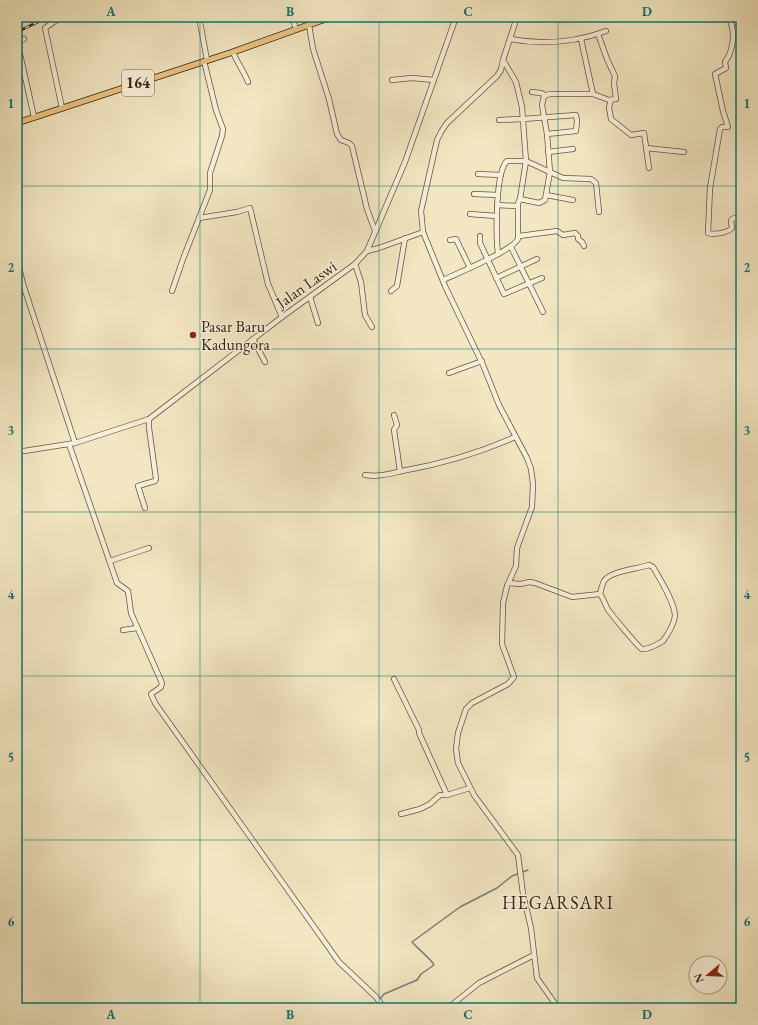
<svg xmlns="http://www.w3.org/2000/svg" width="758" height="1025" font-family="'EB Garamond',serif">
<rect width="100%" height="100%" fill="#f2e7c2"/>
<filter id="stains"><feTurbulence type="fractalNoise" baseFrequency=".005" numOctaves="4"/><feColorMatrix values="0 0 0 0 .2 0 0 0 0 .09 0 0 0 0 .02 0 0 0 .5 -.17"/></filter>
<radialGradient id="worn" r=".72"><stop offset=".6" stop-color="#630" stop-opacity="0"/><stop offset="1" stop-color="#630" stop-opacity=".3"/></radialGradient>
<g fill="none" stroke-linecap="round" stroke-linejoin="round">
<g stroke="#767f7c" stroke-width="1.5">
<path d="M380 999 384 994 417 980 421 974 434 965C433 961 417 948 412 942L460 907 497 888 512 876 528 870"/>
<path d="M376 1008 378 1002"/>
</g>
<defs>
<g id="minor">
<path d="M61 17 45 28 62 108"/>
<path d="M199 17 207 60"/>
<path d="M292 17 296 29"/>
<path d="M517 17 503 60 501 70 497 76 447 123 441 132 437 140 421 211 423 232 445 286 483 365 499 405 527 458 531 469 533 484 532 507 517 548 516 566 507 586 503 603 502 644 514 677 508 684 472 703 466 709 458 733 456 749 458 763 474 795 518 855 523 894 531 928 537 978 558 1008"/>
<path d="M728 17C736 29 734 50 725 62L726 68 715 74 723 111 728 127H722L720 129 710 188 708 233C714 235 727 233 732 228L731 221 732 219 741 216"/>
<path d="M309 25 313 49 329 99 337 134 341 140 349 143 352 146 367 209 375 231"/>
<path d="M510 39C542 45 576 42 606 31"/>
<path d="M581 39 593 94"/>
<path d="M17 43 24 39"/>
<path d="M233 52C237 63 244 71 248 82"/>
<path d="M20 54 34 117"/>
<path d="M392 80 412 78 434 80"/>
<path d="M532 92 541 93 545 95"/>
<path d="M611 100 609 107 611 119 631 135 644 133 649 168"/>
<path d="M499 120 523 119 576 115 577 121 576 131 547 134"/>
<path d="M646 148 684 152"/>
<path d="M548 152 573 149"/>
<path d="M478 174 501 175"/>
<path d="M474 194 498 195"/>
<path d="M546 195 573 200"/>
<path d="M520 199 539 203 545 200 550 172 547 134 542 105 544 96 550 94H593L609 100 616 99 614 83 615 76 607 59 598 34"/>
<path d="M497 205 517 206"/>
<path d="M470 214 496 216"/>
<path d="M199 218 237 212 250 208 268 284 282 317"/>
<path d="M480 236V243L504 294 542 278"/>
<path d="M519 236 557 231 563 235 575 233 578 236V239L582 242 584 246"/>
<path d="M450 240 456 239 470 268"/>
<path d="M511 247 543 312"/>
<path d="M367 251 379 248 423 232"/>
<path d="M498 254C496 237 495 172 507 161H526L563 178 591 179 596 183 599 212"/>
<path d="M17 259 23 284 75 443"/>
<path d="M355 264 361 282 365 315 372 327"/>
<path d="M496 278 537 259"/>
<path d="M443 280C458 273 512 251 518 239V203L520 199 526 161 522 107 516 82 503 60"/>
<path d="M172 291 183 259 210 190V173L222 136 223 129 216 110 204 61"/>
<path d="M391 291 397 286 405 238"/>
<path d="M310 297 318 323"/>
<path d="M253 339 265 362"/>
<path d="M449 373 482 361"/>
<path d="M394 415 397 425 394 430 400 471"/>
<path d="M69 444 117 583 128 591 131 613 162 683 161 687 151 694 155 703 339 962 376 997 384 1008"/>
<path d="M17 450 24 451 75 443 149 419 282 317 355 264 367 251 405 162 456 17"/>
<path d="M365 475C379 477 389 474 402 471 441 464 479 453 515 437"/>
<path d="M145 508 138 486 155 481 156 479 149 428V419"/>
<path d="M110 561 149 548"/>
<path d="M509 583 520 584 530 582 535 583 572 597 600 594C603 598 605 603 607 608 610 613 639 648 642 649 648 650 658 644 663 641 668 634 674 624 675 616 675 603 660 579 653 567L649 565C637 569 611 571 604 581 602 585 601 590 600 594"/>
<path d="M123 630 137 628"/>
<path d="M394 679 419 730V733L447 795"/>
<path d="M401 814 420 809 430 804 440 795H447L470 788"/>
<path d="M448 1008 479 983 534 955"/>
</g>
<path id="major" d="M17 123 233 52 331 17"/>
</defs>
<use href="#minor" stroke="#645542" stroke-width="6"/>
<use href="#major" stroke="#342417" stroke-width="7"/>
<use href="#minor" stroke="#f7efd7" stroke-width="4.5"/>
<use href="#major" stroke="#e9c481" stroke-width="5.5"/>
<defs>
<path id="rail" d="M17 32 48 17"/>
</defs>
<use href="#rail" stroke="#342417" stroke-width="3"/>
<use href="#rail" stroke="#f7efd7" stroke-width="1.5" stroke-dasharray="4.5" stroke-linecap="butt"/>
</g>
<path fill="none" stroke="#0f766e" stroke-width="1" stroke-opacity="0.55" d="M200 17V1008M379 17V1008M558 17V1008M17 186H741M17 349H741M17 512H741M17 676H741M17 840H741"/>
<circle fill="#8f2418" stroke="#f7efd7" stroke-width="1.5" cx="193" cy="335" r="4"/>
<g text-anchor="middle" stroke-width="3" stroke-linejoin="round" paint-order="stroke">
<rect fill="#f7efd7" stroke="#6e6151" stroke-width="1" x="122" y="70" width="32" height="26" rx="3"/>
<g font-size="15" font-weight="bold" fill="#342417">
<text x="138" y="88">164</text>
</g>
<g font-size="16" fill="#342417" stroke="#f7efd7">
<text transform="translate(306 284) rotate(-35)" y="6">Jalan Laswi</text>
</g>
<g font-size="16" fill="#342417" stroke="#f7efd7" text-anchor="start">
<text x="201" y="332">Pasar Baru<tspan x="201" dy="18">Kadungora</tspan></text>
</g>
<g font-size="18" letter-spacing="1" fill="#342417" stroke="#f7efd7">
<text x="558" y="909">HEGARSARI</text>
</g>
</g>
<rect width="758" height="1025" fill="none" stroke="#f2e7c2" stroke-width="44"/>
<g transform="translate(708 975) rotate(251)"><circle r="19" fill="#f7efd7" stroke="#a99e8a"/>
<path d="M0-3L7 15L0 10L-7 15Z" fill="#8f2418"/>
<text y="-6" font-size="11" font-weight="bold" text-anchor="middle" fill="#342417">N</text>
</g>
<rect x="22" y="22" width="714" height="981" fill="none" stroke="#0f766e" stroke-width="1.5"/>
<g font-size="13" text-anchor="middle" font-weight="bold" fill="#0f766e">
<text x="111" y="16">A</text>
<text x="290" y="16">B</text>
<text x="468" y="16">C</text>
<text x="647" y="16">D</text>
<text x="11" y="108">1</text>
<text x="747" y="108">1</text>
<text x="11" y="272">2</text>
<text x="747" y="272">2</text>
<text x="11" y="435">3</text>
<text x="747" y="435">3</text>
<text x="11" y="599">4</text>
<text x="747" y="599">4</text>
<text x="11" y="762">5</text>
<text x="747" y="762">5</text>
<text x="11" y="926">6</text>
<text x="747" y="926">6</text>
<text x="111" y="1019">A</text>
<text x="290" y="1019">B</text>
<text x="468" y="1019">C</text>
<text x="647" y="1019">D</text>
</g>
<rect width="100%" height="100%" filter="url(#stains)"/>
<rect width="100%" height="100%" fill="url(#worn)"/>
</svg>
